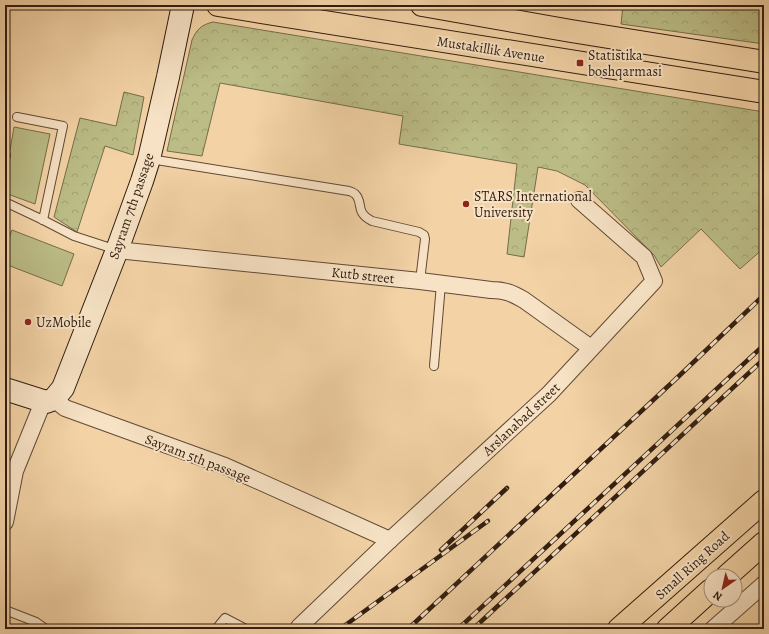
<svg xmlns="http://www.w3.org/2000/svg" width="769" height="634" font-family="Alegreya,serif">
<defs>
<pattern id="forest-crowns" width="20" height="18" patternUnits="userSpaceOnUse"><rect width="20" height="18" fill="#bbbc86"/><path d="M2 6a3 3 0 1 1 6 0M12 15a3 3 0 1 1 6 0" fill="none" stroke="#a1a172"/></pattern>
</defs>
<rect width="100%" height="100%" fill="#f3d3a6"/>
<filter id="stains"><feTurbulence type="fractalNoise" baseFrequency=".005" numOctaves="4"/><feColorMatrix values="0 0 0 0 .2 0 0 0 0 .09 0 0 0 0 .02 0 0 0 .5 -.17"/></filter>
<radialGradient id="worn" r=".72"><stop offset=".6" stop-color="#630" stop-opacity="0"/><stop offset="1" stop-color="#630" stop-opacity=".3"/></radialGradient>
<g fill="#bbbc86" stroke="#766c4a">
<path d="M14 127 50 134 35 204 5 193V179Z"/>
<path d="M12 230 74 254 62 286 5 264V249Z"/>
</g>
<g fill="url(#forest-crowns)" stroke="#766c4a">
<path d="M623 5H764V44L621 24Z"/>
<path d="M213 22 764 112V248L740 269 701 229 661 267 654 255 585 185 557 171 538 167 524 257 507 254 517 164 399 144 403 116 220 83 202 156 167 151 192 40C197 29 201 25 213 22Z"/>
<path d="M124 92 144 97 133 155 105 146 77 232 54 217 80 118 116 126Z"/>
</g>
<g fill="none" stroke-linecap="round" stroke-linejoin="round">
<defs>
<g id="lane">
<path d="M17 117 63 126 43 220"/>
<path d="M5 159 6 155"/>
<path d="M150 159 349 191C350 191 354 193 355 194 364 202 354 212 372 221L419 232 424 235 425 239 420 281"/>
<path d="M5 202 43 220 74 236 117 250"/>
<path d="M434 366 441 284"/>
<path d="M5 610 36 622 46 629"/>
<path d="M216 629 225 618 246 629"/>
</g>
<g id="street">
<path d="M117 250 420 281 491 290C505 290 512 293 524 300L591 348"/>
<path d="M54 399 65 408 225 466 390 540"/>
<path d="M5 522 15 471 43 402"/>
<path d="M299 627 390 540 549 394 654 281 644 257 579 200"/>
<path d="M713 629 764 584"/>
</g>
<path id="secondary" d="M5 389 46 402 54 399 63 388 117 250 142 181 149 159 168 77 183 5"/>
<g id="primary">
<path d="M218 5 764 92"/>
<path d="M422 5 571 31 764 62"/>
</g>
<g id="highway">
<path d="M727 576 764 543"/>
<path d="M619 629 764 501"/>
<path d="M668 629 711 590"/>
</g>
</defs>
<use href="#lane" stroke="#614a35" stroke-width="10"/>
<use href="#street" stroke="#614a35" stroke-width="18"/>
<use href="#secondary" stroke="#301d0f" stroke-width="24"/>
<use href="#primary" stroke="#301d0f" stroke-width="24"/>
<use href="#highway" stroke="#301d0f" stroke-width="24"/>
<use href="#lane" stroke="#f7e2c5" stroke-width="8"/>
<use href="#street" stroke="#f7e2c5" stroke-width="16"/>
<use href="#secondary" stroke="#f7e2c5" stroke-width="22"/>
<use href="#primary" stroke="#f3d3a6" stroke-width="22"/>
<use href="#highway" stroke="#f3d3a6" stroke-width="22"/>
<defs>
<g id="rail">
<path d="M441 550 507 488"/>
<path d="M340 629 488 521"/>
<path d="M408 629 679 376 764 295"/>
<path d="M458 629 764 345"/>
<path d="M473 629 764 359"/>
</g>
</defs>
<use href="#rail" stroke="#301d0f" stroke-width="4.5"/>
<use href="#rail" stroke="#f7e2c5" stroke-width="3" stroke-dasharray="9" stroke-linecap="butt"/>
</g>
<g fill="#8f2418" stroke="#f7e2c5" stroke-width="1.5">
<rect x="576" y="59" width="8" height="8" rx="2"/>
<circle cx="466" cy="204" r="4"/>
<circle cx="28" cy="322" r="4"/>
</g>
<g text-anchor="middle" stroke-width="4" stroke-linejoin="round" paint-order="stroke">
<g font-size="14" fill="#301d0f" stroke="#f7e2c5">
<text transform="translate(491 49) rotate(9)" y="5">Mustakillik Avenue</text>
<text transform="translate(131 206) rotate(-71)" y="5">Sayram 7th passage</text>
<text transform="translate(363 275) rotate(6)" y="5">Kutb street</text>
<text transform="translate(521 419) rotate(-43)" y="5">Arslanabad street</text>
<text transform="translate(198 458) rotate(21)" y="5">Sayram 5th passage</text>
<text transform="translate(692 565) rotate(-42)" y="5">Small Ring Road</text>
</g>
<g font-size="14" fill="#301d0f" stroke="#f7e2c5" text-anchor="start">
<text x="588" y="60">Statistika<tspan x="588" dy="16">boshqarmasi</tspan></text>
<text x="474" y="201">STARS International<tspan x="474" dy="16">University</tspan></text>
<text x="36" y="327">UzMobile</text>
</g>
</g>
<rect width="769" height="634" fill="none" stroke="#f3d3a6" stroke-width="20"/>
<rect x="6" y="6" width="757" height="622" fill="none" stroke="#301d0f" stroke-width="2"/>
<rect x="10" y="10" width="749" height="614" fill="none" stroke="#301d0f"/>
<g transform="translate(723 588) rotate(214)"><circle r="19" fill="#f7e2c5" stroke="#a7937c"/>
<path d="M0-3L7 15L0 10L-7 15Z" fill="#8f2418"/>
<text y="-6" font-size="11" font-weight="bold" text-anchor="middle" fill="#301d0f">N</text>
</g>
<rect width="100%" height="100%" filter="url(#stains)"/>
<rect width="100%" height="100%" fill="url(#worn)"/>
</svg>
